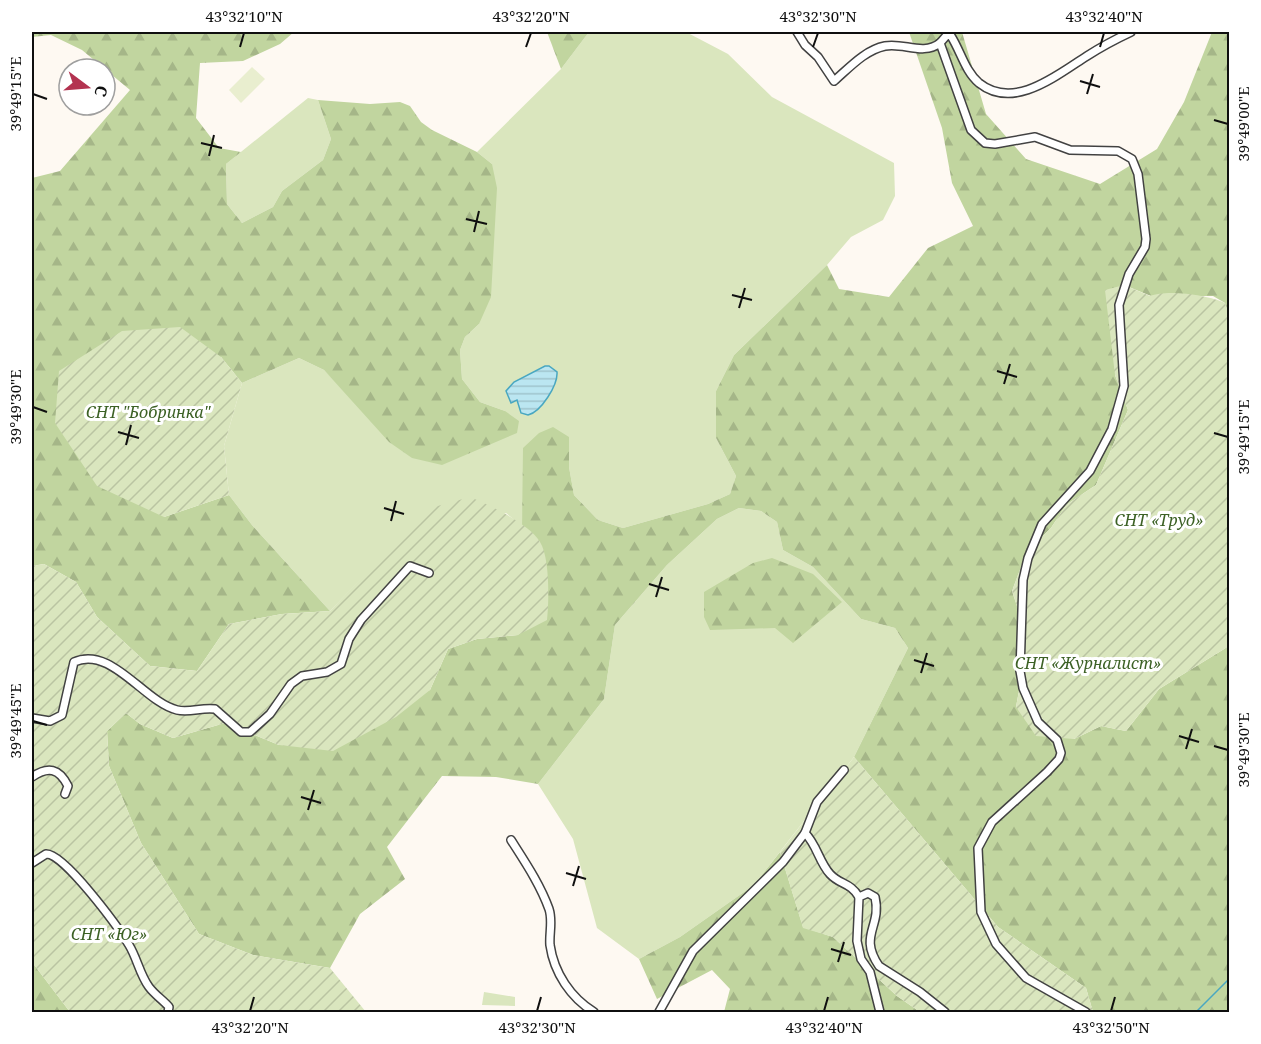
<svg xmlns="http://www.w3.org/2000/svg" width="1261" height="1044" font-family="'Noto Serif',serif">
<defs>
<pattern id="forest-firs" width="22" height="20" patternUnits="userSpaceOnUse" patternTransform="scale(1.5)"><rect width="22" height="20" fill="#c1d59f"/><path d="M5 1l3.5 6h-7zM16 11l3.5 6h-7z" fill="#a5b688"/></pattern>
<pattern id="garden-furrows" width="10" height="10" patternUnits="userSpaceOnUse" patternTransform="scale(1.5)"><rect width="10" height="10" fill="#dae6be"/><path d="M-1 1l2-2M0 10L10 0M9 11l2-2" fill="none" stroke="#bac4a2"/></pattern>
<pattern id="water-rules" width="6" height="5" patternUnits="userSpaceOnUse" patternTransform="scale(1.5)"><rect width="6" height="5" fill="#bbe6f1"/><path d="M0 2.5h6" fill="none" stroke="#a0c4cd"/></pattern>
</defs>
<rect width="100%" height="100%" fill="#fef9f2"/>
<g fill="#dae6be">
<path d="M589 32H686L728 54 772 97 894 163 895 196 883 220 851 237 827 265 734 355 716 391V438L736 476 730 494 708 504 623 528 598 520 574 495 569 467V437L523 509 522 526 506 513 367 573 330 611 252 525 229 495 224 446 242 383 299 358 324 370 353 400 505 411 480 402 462 379 460 350 465 337 479 324 492 164 477 152 561 69Z"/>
<path d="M308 98 318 100 331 139 323 160 282 191 273 207 242 223 227 204 226 164Z"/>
<path d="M739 508 761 511 777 522 783 550 813 567 861 619 895 628 908 648 854 757 754 885 680 937 639 959 597 928 573 839 538 784 604 699 615 625 667 565 717 519Z"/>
<path d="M484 992 515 997V1006L482 1005Z"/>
</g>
<g fill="url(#forest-firs)">
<path d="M32 32H294L280 44 243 61 200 63 196 118 219 148 241 152 226 164 227 204 242 223 273 207 282 191 323 160 331 139 318 100 370 104 400 102 410 106 421 122 432 130 477 152 492 164 497 188 491 297 479 324 465 337 460 350 462 379 480 402 505 411 519 421 517 433 442 465 412 458 389 442 324 370 299 358 242 383 221 357 164 517 229 495 252 525 330 611 282 614 229 624 197 671 150 666 97 617 76 582 44 564 32 566V178L60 171 130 90 82 50 51 35 32 37Z"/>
<path d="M547 32H589L561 69Z"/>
<path d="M909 32H962L986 114 1026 159 1100 184 1157 149 1184 102 1212 32H1229V317L1225 303 1213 296H1151L1124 285 1115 375 1128 410 1096 485 1066 505 1051 528 1027 551 1012 591 1025 630 1024 663 1016 707 1074 739 1101 726 1126 731 1159 689 1229 646V1012H1093L1086 988 998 927 854 757 908 648 895 628 861 619 813 567 783 550 777 522 761 511 739 508 717 519 667 565 615 625 604 699 538 784 496 777 442 776 387 847 405 879 360 914 330 968 253 955 199 934 141 843 109 766 107 731 126 713 140 724 173 738 225 723 279 745 430 690 448 649 477 639 518 635 540 542 522 526 523 448 539 433 553 427 569 437V467L574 495 598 520 623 528 708 504 730 494 736 476 716 438V391L734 355 827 265 839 289 889 297 928 248 973 226 952 183 942 128Z"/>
<path d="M772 558 813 574 842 602 793 643 775 628 710 630 704 617V592L753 563Z"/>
<path d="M780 852 803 927 833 937 897 996 920 1012H724L730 989 712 970 657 999 639 959 680 937 754 885Z"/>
<path d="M32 962 70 1012H32Z"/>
</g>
<g fill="url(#garden-furrows)">
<path d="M1124 285 1150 296C1167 289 1209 295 1225 303L1230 317 1229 646 1159 689 1126 731 1101 726 1074 739 1036 736 1016 707 1024 663 1025 630 1012 591 1027 551 1051 528 1066 505 1096 485 1128 410 1115 375 1105 290Z"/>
<path d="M180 327 221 357 242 383 224 446 229 495 164 517 97 486 55 423 59 371 122 331Z"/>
<path d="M470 497C489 505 529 523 540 542 550 558 549 601 547 620L518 635 477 639 448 649 430 690 396 717 333 751 279 745 225 723 173 738 140 724 126 713 107 731 109 766 141 843 199 934 253 955 330 968 366 1012H70L32 962V566L44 564 76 582 97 617 150 666 197 671 229 624 282 614 330 611 427 509Z"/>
<path d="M854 757 998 927 1086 988 1093 1012H920L897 996 833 937 803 928 780 852Z"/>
</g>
<path fill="#e9eecf" d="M252 67 265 79 241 103 229 90Z"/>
<path fill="url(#water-rules)" stroke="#49a7c1" stroke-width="1.5" d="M545 366H549L557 372C558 385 541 412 528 415L521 413 517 400 511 403 506 391 514 382Z"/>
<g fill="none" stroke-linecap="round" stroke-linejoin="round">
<path stroke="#49a7c1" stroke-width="1.5" d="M1196 1012 1230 978"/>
<defs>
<g id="street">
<path d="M797 32 805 45 818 57 834 81C849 68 865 50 885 46 903 42 923 56 940 43"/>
<path d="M32 718 50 721 62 715 74 662C111 645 144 702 177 710 190 713 202 707 215 709L241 732H250L270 714 291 684 302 676 327 672 341 664 349 639 361 620 410 566 429 573"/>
<path d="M32 777C48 766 59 768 68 786L65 794"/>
<path d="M805 833C817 845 819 862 830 874 840 885 850 882 859 897"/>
<path d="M511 840C525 862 540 884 549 909 553 921 549 933 550 945 554 973 571 998 594 1012"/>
<path d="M32 863 46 854C64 853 118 927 129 945 137 958 140 975 149 987 155 995 163 1000 169 1007L168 1012"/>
<path d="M659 1012 693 951 783 862 805 833 817 802 844 770"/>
<path d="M880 1012 870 972 861 959 857 941 859 897 868 893 875 897C882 927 858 935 879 966L920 992 945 1012"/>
<path d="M1086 1012 1026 978 996 944 981 912 978 848 992 822 1047 772 1059 759 1061 753 1057 740 1038 722 1023 688 1020 671 1023 580 1028 558 1042 524 1090 471 1112 429 1124 386 1119 305 1129 274 1145 247 1146 239 1138 174 1132 159 1118 151 1070 150 1035 137 995 144 985 143 971 130 940 43 947 35 951 36C961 52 965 71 979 83 1014 111 1057 75 1087 56 1101 47 1116 39 1131 32"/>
</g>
</defs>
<use href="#street" stroke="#424242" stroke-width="10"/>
<use href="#street" stroke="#fff" stroke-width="7"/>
</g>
<path fill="none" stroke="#0f0f0f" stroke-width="2" d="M240 47 244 33M526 47 531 33M813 47 818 33M1100 47 1104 33M1080 81 1100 87M33 94 47 99M1087 94 1093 74M1214 120 1228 124M201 143 222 148M209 156 214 135M466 219 487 224M474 232 479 211M732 295 752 300M739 308 745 288M997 371 1017 377M1004 384 1010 364M33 407 47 412M118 432 139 438M1214 433 1228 437M126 445 131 425M384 508 404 514M391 521 396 501M649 584 669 590M656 597 662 577M914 660 934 666M921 673 927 653M33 721 47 725M1179 736 1199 742M1214 746 1228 750M1186 749 1192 729M301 797 321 803M308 810 314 790M566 873 586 879M573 886 579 866M831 949 851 955M838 962 844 942M250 1011 254 997M537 1011 541 997M824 1011 828 997M1111 1011 1115 997"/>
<g text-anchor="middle" stroke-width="6" stroke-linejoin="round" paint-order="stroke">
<g font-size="16" font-style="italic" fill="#3c6125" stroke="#fff">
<text x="148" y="418">СНТ "Бобринка"</text>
<text x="1159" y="526">СНТ «Труд»</text>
<text x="1088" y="669">СНТ «Журналист»</text>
<text x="109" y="940">СНТ «Юг»</text>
</g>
</g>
<rect width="1261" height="1044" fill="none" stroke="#ffffff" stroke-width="66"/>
<g transform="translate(87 87) rotate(106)"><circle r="28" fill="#ffffff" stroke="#9f9f9f" stroke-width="1.5"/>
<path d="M0-4.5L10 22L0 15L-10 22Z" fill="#b33350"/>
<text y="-9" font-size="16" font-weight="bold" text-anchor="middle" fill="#0f0f0f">С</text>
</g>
<rect x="33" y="33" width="1195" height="978" fill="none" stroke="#0f0f0f" stroke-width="2"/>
<g font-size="15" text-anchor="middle" fill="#0f0f0f">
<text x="244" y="22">43°32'10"N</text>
<text x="531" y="22">43°32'20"N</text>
<text x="818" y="22">43°32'30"N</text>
<text x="1104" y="22">43°32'40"N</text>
<text transform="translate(16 94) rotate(-90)" y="5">39°49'15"E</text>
<text transform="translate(1244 124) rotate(-90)" y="5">39°49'00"E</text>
<text transform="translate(16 407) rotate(-90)" y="5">39°49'30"E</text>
<text transform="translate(1244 437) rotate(-90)" y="5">39°49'15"E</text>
<text transform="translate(16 721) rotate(-90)" y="5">39°49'45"E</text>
<text transform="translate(1244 750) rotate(-90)" y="5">39°49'30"E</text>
<text x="250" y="1033">43°32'20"N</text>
<text x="537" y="1033">43°32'30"N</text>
<text x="824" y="1033">43°32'40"N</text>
<text x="1111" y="1033">43°32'50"N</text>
</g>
</svg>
